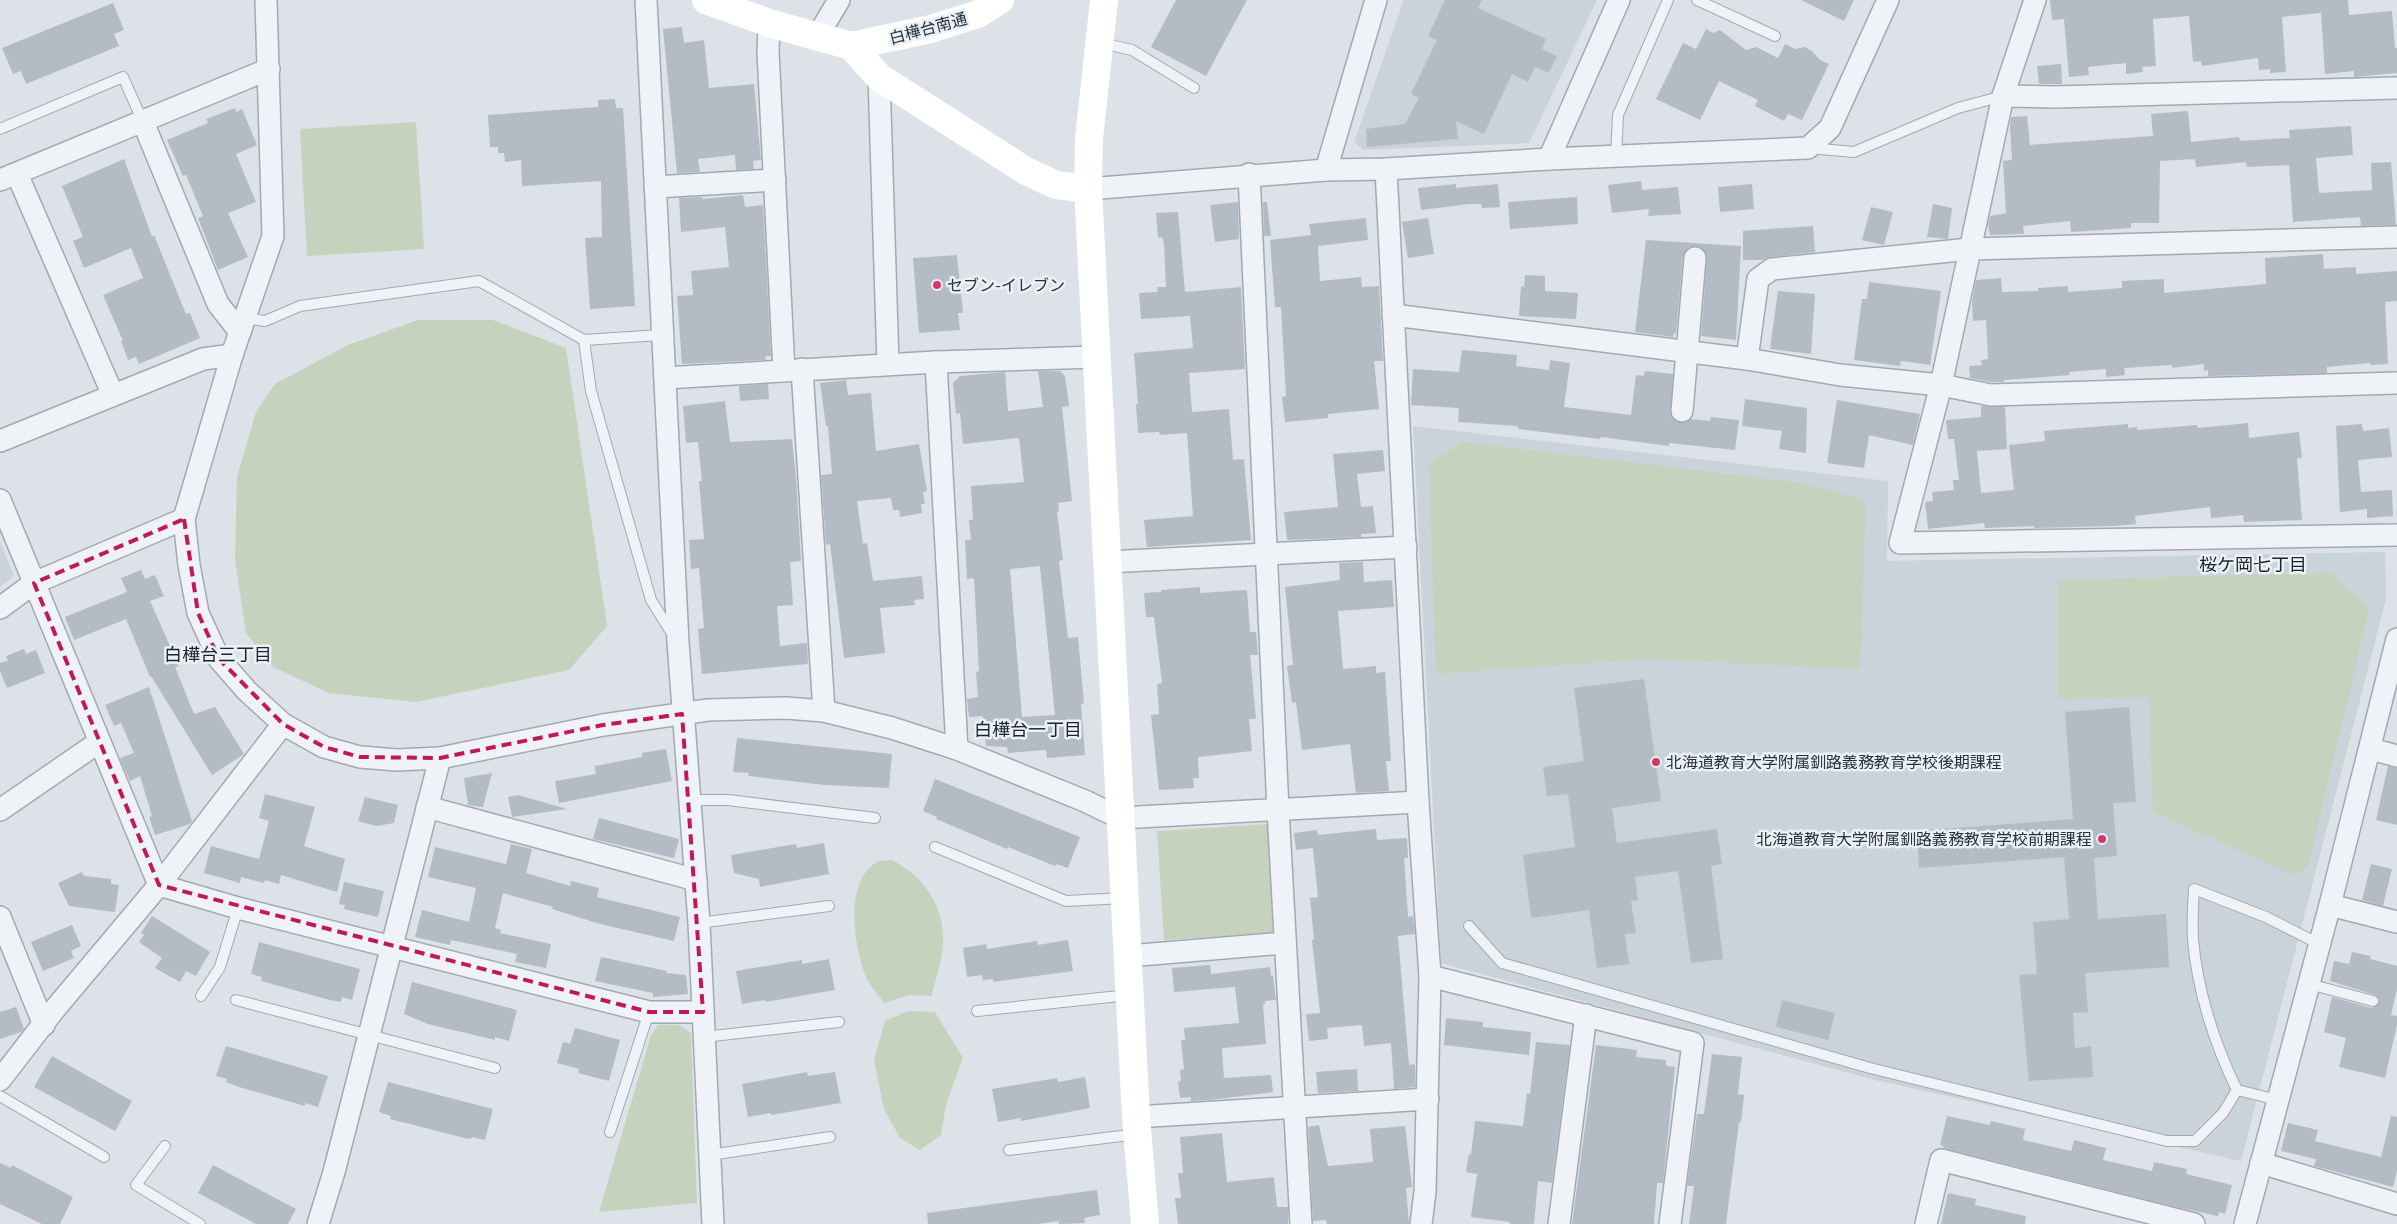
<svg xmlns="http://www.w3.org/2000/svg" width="2397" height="1224" font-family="Montserrat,'Noto Sans JP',sans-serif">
<rect width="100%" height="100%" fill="#dce2e7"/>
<g fill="#cad2da">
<path d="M1404 0H1597L1529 143 1363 150 1354 142Z"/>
<path d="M1413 426 1888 481 1887 561 2385 552 2386 599 2241 1161 1875 1080 1441 963Z"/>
<path d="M0 542 14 576 0 587Z"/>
</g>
<g fill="#c5d2bd">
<path d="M416 122 424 249 307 256 300 129Z"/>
<path d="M418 320H493L566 348 607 626 569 670 416 702 329 693 273 667 246 633 235 559 237 477 256 412 275 384 348 345Z"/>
<path d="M1463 442 1802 483 1866 500 1860 669 1647 659 1436 674 1429 465Z"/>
<path d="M2330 573 2369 609 2308 866 2295 876 2153 812 2149 697 2058 699V580Z"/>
<path d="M1267 824 1274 933 1164 940 1157 831Z"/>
<path d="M892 860C924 876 945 907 943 943 943 960 935 979 932 996L909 995 884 1003C878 994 868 984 865 974 854 944 844 881 877 862 881 860 887 861 892 860Z"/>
<path d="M908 1011 935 1012 963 1058 946 1104 941 1135 920 1150 900 1138 884 1109 874 1060 885 1021Z"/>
<path d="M658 1025H679L691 1033 697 1203 599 1212 651 1035Z"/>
</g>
<g fill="#b3bcc4" fill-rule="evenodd">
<path d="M1176 0H1247L1206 76 1151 47Z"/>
<path d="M1445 0H1482L1478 8 1546 39 1542 49 1557 56 1549 73 1535 67 1528 82 1512 74 1484 134 1456 121 1458 139 1367 147 1366 129 1405 124 1419 98 1411 94 1437 40 1428 36Z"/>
<path d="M1801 0H1854L1844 21Z"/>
<path d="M2050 0H2348L2349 15 2392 11 2395 48H2397V73L2354 77V71L2325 74 2321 13 2282 17 2286 72 2270 73V69L2259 70 2258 58 2202 66 2201 61 2193 62 2189 16 2153 19 2156 66 2142 67 2143 72 2126 74V63L2088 67 2089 75 2069 77 2064 19 2052 20Z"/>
<path d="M113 3 124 30 114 34 119 46 26 84 21 71 13 74 2 48Z"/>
<path d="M682 27 684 43 704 40 709 88 754 84 761 160 753 161 754 169 736 170 735 155 698 159 700 172 677 173 663 29Z"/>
<path d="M1706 29 1713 33 1720 30 1746 50 1756 47 1778 58 1785 44 1795 49 1805 47 1812 51 1820 60 1829 64 1802 120 1788 114 1784 121 1755 106 1758 100 1719 81 1700 120 1656 99 1683 43 1696 49Z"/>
<path d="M2061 64 2062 84H2039L2037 66Z"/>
<path d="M615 99 616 108H623L635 306 590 309 585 238 602 237 601 181 522 186 521 160 505 162 504 153H498V147H490L488 115 598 107V100Z"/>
<path d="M235 108 236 112 242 109 257 145 236 154 256 202 228 213 248 257 218 270 198 218 203 216 186 175 183 176 167 140 208 123 206 119Z"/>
<path d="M2188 111 2191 142 2239 137 2240 141 2290 138 2289 130 2351 126 2353 155 2316 158 2319 193 2372 190 2371 163 2391 162 2396 225 2361 226 2360 217 2293 222 2289 165 2247 167 2246 162 2196 167 2195 159 2160 161 2159 223H2131V228L2071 232 2070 221 2023 226 2024 234 1990 235 1988 225 1990 216 2006 213 2003 161 2012 160 2010 125 2011 117 2027 116 2030 145 2153 136 2151 114Z"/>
<path d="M124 159 152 237 154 235 186 314 190 313 200 338 139 364 136 357 128 360 121 341H123L103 295 143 278 131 248 84 268 73 241 83 237 62 186Z"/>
<path d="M1641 181 1642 190 1678 187 1681 214 1648 216 1649 209 1612 213 1608 185Z"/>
<path d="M1456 184V188L1498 184 1500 207 1482 208 1481 204H1469L1421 210 1418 188Z"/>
<path d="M1752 184 1754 209 1720 212 1718 187Z"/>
<path d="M743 195 745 207 763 205 771 356H765L766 360 682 364 677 296 693 295 691 271 729 267 725 227 681 232 679 198 702 197 703 199Z"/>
<path d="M1577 197 1578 224 1510 229 1508 202Z"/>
<path d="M1238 202 1239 239 1215 242 1210 205Z"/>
<path d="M1263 202H1267L1271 236H1264Z"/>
<path d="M1933 204 1952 208 1948 239 1927 237Z"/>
<path d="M1871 207 1893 212 1884 245 1862 240Z"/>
<path d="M1178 212 1185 292 1241 287 1245 369 1189 373 1192 412 1229 409 1233 460 1244 459 1251 540 1147 547 1144 520 1193 516 1187 433 1160 435 1159 432 1138 433 1136 404H1138L1134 353 1193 348 1190 316 1141 319 1139 293 1158 292 1157 287H1166L1164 243 1162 237 1158 238 1156 213Z"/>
<path d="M1366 218 1368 240 1318 246 1320 281 1361 277 1362 287 1379 286 1383 361H1374L1379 409 1328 414V418L1285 422 1282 397 1286 396 1281 307H1275L1270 240 1311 235 1309 224Z"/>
<path d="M1428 218 1434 254 1408 258 1402 222Z"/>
<path d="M1813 226 1815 252 1771 257 1763 260H1743V231Z"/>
<path d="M1646 240 1741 246 1736 340 1701 336 1707 259 1702 248 1696 246 1689 247 1683 256 1676 333H1674L1673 337 1635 332Z"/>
<path d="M2323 254 2324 269 2356 267V274L2397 271V301L2385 302 2388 364 2370 365V363L2327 367V373L2208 376V370L2204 371V364L2172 368V365L2124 368 2125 375 2106 377V369L2069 372 2070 375 2004 380V382H1992L1970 378 1969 366 1982 365 1981 360 1988 359 1986 320 1973 321 1972 302 1976 280 2001 278 2002 292 2038 291V288L2068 286V292L2122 288V281L2164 279V293L2266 284 2265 258Z"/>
<path d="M957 255 963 313H958L960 330 919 333 913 258Z"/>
<path d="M1525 275 1545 276V291L1578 293 1576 319 1519 316 1521 286 1524 287Z"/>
<path d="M1869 282 1941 291 1930 365 1901 361 1900 366 1854 360 1862 299H1867Z"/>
<path d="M1778 291 1815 294 1811 354 1770 349Z"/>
<path d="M1462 350 1517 355 1516 366 1549 370 1550 360 1570 363 1564 407 1631 415 1636 375 1644 376 1645 371 1673 374 1671 417 1681 423 1691 419 1710 421 1711 417 1739 420 1735 450 1669 443V446L1601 437 1600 439 1518 429V426L1458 422 1459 408 1411 405 1413 369 1459 372Z"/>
<path d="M1038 371H1060L1065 376 1069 406 1062 407 1072 501 1058 503 1059 511 1057 512 1063 560 1059 561 1068 638 1078 637 1084 703 1081 704 1085 755 1047 758 1046 750 1008 753 1007 747 986 746 983 716 969 717 967 699 978 697 976 672 979 671 974 578 967 579 965 540H971L969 520H973L971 486 1024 482 1019 438 963 444 960 413 956 414 953 383 960 376 1005 372 1008 411 1043 407ZM1040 566 1055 715 1022 717 1010 569Z"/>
<path d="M846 380 848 395 871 393 876 451 919 444 927 491 923 492 925 504H921L922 513 900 517 899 510H893L891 498 857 501 863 544 867 543 873 581 922 576 924 599 914 600 915 605 880 608 885 653 844 658 830 544 826 545 821 475 832 474 828 426H826L820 383Z"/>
<path d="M768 384 769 399 740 401 739 386Z"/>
<path d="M1745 399 1807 408 1806 453 1779 449 1782 431 1742 426Z"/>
<path d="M1837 400 1920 414 1913 445 1869 435 1864 468 1827 463Z"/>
<path d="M725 401 730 442 792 439 796 478 801 561 790 562 793 605 777 606 780 646 807 643 808 664 702 674 698 629 704 628 699 568 691 569 689 540 704 539 699 481H702L698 442 686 443 683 406Z"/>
<path d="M1981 406 2005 407 2007 449 1977 451 1981 493 2014 490 2009 445 2045 441 2044 431 2128 424V428L2137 427V430L2197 425 2198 428 2248 423 2249 438 2299 432 2302 458H2297L2302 520 2244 522 2243 515 2211 518 2210 507 2135 516 2136 524 2114 526 2034 528V526L1985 528 1984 523 1928 529 1925 502 1933 501 1932 492 1954 490 1953 480H1959L1954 439H1948L1946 420 1981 417Z"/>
<path d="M2362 424 2363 431 2389 428 2392 457 2358 460 2361 492 2392 490 2393 516 2367 518V509L2340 512 2336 426Z"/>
<path d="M1383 450 1385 471 1357 474 1361 507 1373 506 1376 533 1361 534V537L1287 540 1284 512 1338 507 1333 454Z"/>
<path d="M1363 562 1364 582 1392 580 1394 607 1338 611 1343 669 1376 666V673L1385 672 1391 761H1386L1389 791 1356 793 1350 744 1302 750 1296 702 1292 703 1287 666 1293 665 1285 587 1340 580 1339 563Z"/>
<path d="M141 570 145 579 155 575 164 596 150 601 179 666 175 667 194 714 215 707 244 754 212 775 151 676 150 677 126 619 74 640 65 617 127 592 121 578Z"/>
<path d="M1200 587V593L1247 590 1250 632H1256L1258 655H1250L1256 719H1249L1252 751 1198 757 1199 778H1193L1194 788 1159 790 1151 715 1159 714 1157 684 1162 683 1154 617H1146L1144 593 1161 592V590Z"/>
<path d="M24 649 26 654 36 650 45 673 7 688 0 671V663L8 661 6 656Z"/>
<path d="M1644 679 1661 801 1612 808 1617 843 1717 829 1722 864 1711 866 1723 959 1691 963 1678 871 1635 877 1638 900 1631 901 1636 933 1625 934 1629 964 1597 968 1589 910 1531 918 1523 855 1575 847 1568 794 1547 796 1543 767 1584 761 1574 688Z"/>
<path d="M149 687 192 821 190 824 155 835 149 817 152 816 140 776 130 781 120 758 134 753 121 723 114 726 105 705Z"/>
<path d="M2129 707 2136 802 2113 803 2117 856 2094 858 2098 919 2166 914 2169 967 2085 973 2088 1012 2073 1013 2075 1048 2091 1046 2093 1077 2029 1081 2019 975 2037 974 2033 922 2069 919 2064 857 1919 868 1917 831 2073 819 2065 712Z"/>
<path d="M737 738 892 754 889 788 825 785 748 776 749 773 733 772Z"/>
<path d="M666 749 672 781 559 803 555 781 596 774 595 766 642 757V753Z"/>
<path d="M2388 766 2397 768V825L2376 820Z"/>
<path d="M492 773 483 807 468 805 464 778Z"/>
<path d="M935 779 1080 837 1068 868 1056 864 1055 866 1008 847 1007 849 936 819 937 817 923 811Z"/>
<path d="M265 794 315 807 304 846 345 859 337 892 281 875 279 884 265 880 264 883 241 877 240 883 204 873 211 846 259 859 269 821 259 818Z"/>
<path d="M518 795 567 809 512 817 508 797Z"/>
<path d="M365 797 398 805 394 823 376 826 358 821Z"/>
<path d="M599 818 679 839 674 858 593 839Z"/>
<path d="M1376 829 1377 840 1407 838 1408 858H1404L1408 917 1413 916 1415 934 1398 936 1409 1065 1415 1064V1087L1394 1089 1391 1043 1364 1046 1362 1025 1327 1028 1328 1039 1309 1041 1306 1014 1320 1013 1312 940 1314 939 1310 898 1318 897 1313 848 1296 850 1294 833 1317 830 1318 835Z"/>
<path d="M824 843 829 874 760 887 759 879 734 873 731 855 796 844 797 848Z"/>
<path d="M511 844 532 849 526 873 570 886 571 881 599 888 597 897 680 917 674 941 600 924 552 909 553 907 503 893 495 928 501 930 500 933 551 944 546 968 515 962 517 954 451 940 450 945 415 937 422 910 469 922 476 888 428 877 435 847 506 864Z"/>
<path d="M2371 864 2392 869 2383 906 2362 900Z"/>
<path d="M82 872 84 876 111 879V884L119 885 115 912 69 906 58 883Z"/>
<path d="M344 882 384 891 378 917 344 909 345 905 339 904Z"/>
<path d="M152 916 210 952 196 976 186 971 180 982 155 968 162 958 139 942 144 935 141 933Z"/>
<path d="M72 925 81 946 71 951 74 958 43 971 31 942Z"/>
<path d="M1068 940 1073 971 993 982V979L983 980 982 975 967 977 963 948 986 944 987 949 1037 941 1038 945Z"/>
<path d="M259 942 360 969 352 1000 342 997 341 1002 330 1000 261 981 262 977 251 974Z"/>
<path d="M2352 952 2371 956 2370 959 2397 966V989L2391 1015 2397 1016V1025L2385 1078 2339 1067 2346 1038 2324 1032 2332 997 2372 1008 2379 1003V999L2375 995 2330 981 2334 961 2349 964Z"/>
<path d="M601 957 667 971 666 973 686 975 688 994 653 997V993L595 981Z"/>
<path d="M829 959 835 990 765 1002V1000L742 1004 736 971 802 960V964Z"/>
<path d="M1210 965 1211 974 1270 967 1271 976H1273L1276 1000 1265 1001V1004L1263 1005 1266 1044 1222 1048 1224 1078 1271 1075 1273 1092 1210 1100 1191 1101V1097L1180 1098 1178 1082 1181 1081 1180 1070 1184 1069 1181 1040H1185L1184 1028 1239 1023 1235 987 1174 992 1172 968Z"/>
<path d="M412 982 517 1010 509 1041 495 1037V1040L428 1024 404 1014Z"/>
<path d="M1782 1000 1835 1013 1828 1040 1776 1027Z"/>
<path d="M16 1007 24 1029 21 1032 0 1039V1012Z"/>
<path d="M1446 1018 1483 1022V1027L1531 1032 1529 1055 1444 1045Z"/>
<path d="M575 1028 620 1040 609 1081 578 1073 579 1069 557 1063 563 1042 570 1044Z"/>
<path d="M1536 1042 1570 1045 1552 1183 1538 1181 1534 1224H1510V1222L1471 1217 1477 1174 1466 1172 1469 1154 1471 1155 1475 1121 1523 1126 1527 1093 1530 1094Z"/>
<path d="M1596 1045 1637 1050 1636 1057 1666 1060V1066L1675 1067 1663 1183H1657L1654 1224H1572Z"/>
<path d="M226 1046 328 1076 318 1107 305 1103V1106L239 1087 226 1082 227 1079 216 1076Z"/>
<path d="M1712 1054 1742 1057 1738 1094 1744 1095 1741 1122H1739L1726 1224H1689L1694 1186H1687L1697 1114H1704Z"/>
<path d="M52 1056 132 1101 115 1131 34 1087Z"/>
<path d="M1357 1069 1358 1091 1318 1093 1316 1072Z"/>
<path d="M807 1072 808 1076 835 1072 841 1103 771 1115V1113L748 1117 742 1084Z"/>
<path d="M1085 1077 1090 1108 1021 1121V1118L998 1122 992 1089 1057 1078 1058 1082Z"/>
<path d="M388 1082 493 1109 485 1140 472 1137 471 1139 464 1138 414 1125 390 1119 391 1116 379 1112Z"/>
<path d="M1947 1116 1990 1125 1991 1121 2025 1129 2023 1140 2071 1151 2074 1140 2106 1148 2103 1160 2152 1171 2154 1162 2187 1169 2186 1174 2232 1185 2225 1214 2219 1212 2218 1216 2172 1206 1943 1148 1944 1146 1940 1145Z"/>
<path d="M2391 1116 2397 1117V1171L2393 1187 2314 1166 2316 1159 2281 1151 2288 1123 2318 1130 2315 1141 2381 1157Z"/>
<path d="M1319 1125 1328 1166 1373 1162 1370 1129 1405 1126 1412 1187 1406 1188 1409 1224H1327L1326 1220 1313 1221 1308 1127Z"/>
<path d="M1222 1133 1227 1182 1274 1177 1277 1207H1288V1224H1178L1175 1198H1181L1178 1173H1183L1180 1137Z"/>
<path d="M0 1163 11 1168 12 1165 73 1197 60 1224H42L0 1204Z"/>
<path d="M213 1165 296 1209 288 1224H256L198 1193Z"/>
<path d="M1097 1190 1100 1215 1084 1218 1085 1223 1059 1224V1221L1037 1224H928L927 1213Z"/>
<path d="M1948 1193 1976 1199 1975 1205 2026 1216 2025 1224H1941Z"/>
</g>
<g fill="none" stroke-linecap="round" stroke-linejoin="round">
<defs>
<g id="lane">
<path d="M1697 0 1775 36"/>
<path d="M1101 43 1132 50 1194 88"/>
<path d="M0 129 123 77 143 122"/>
<path d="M1809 148 1854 152 1958 108 2003 96"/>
<path d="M1616 156 1618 115 1668 0"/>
<path d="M245 318 265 321 300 306 479 281 584 340"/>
<path d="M661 335 584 340 591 391 651 600 673 635"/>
<path d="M690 800H728L875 818"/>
<path d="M935 847 1066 901 1124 898"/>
<path d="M699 923 829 906"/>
<path d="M1469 926 1502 963 1870 1068 2167 1141H2195L2223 1113 2237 1090 2278 1100"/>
<path d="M2309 984 2373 1001"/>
<path d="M201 996 220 967 238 908"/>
<path d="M236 1000 495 1068"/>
<path d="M977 1011 1129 995"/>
<path d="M704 1037 839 1022"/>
<path d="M2237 1090C2215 1045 2197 990 2193 939 2192 922 2193 905 2194 889L2266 917 2319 944"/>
<path d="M0 1096 104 1157"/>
<path d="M610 1132 649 1012"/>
<path d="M165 1146 136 1185 200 1224"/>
<path d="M1009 1150 1137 1134"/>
<path d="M710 1155 830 1137"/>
</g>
<g id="street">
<path d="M266 0 273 236 232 355 184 519 189 565 198 613 219 659 247 691 283 724 324 747 360 757 397 760 440 758 603 725 708 710 786 708 824 711 892 728 957 749 1085 801 1120 818 1418 802"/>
<path d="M646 0 678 642 699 923 713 1224"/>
<path d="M2035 0 2003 96 1941 385 1900 543 2397 535"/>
<path d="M769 23 768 52 784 371"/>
<path d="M817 37 839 0"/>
<path d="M879 77 888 364"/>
<path d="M2003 96 2055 97 2397 88"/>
<path d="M143 122 218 304 240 332"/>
<path d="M1549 159 1619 0"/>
<path d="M1386 169 1418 802 1430 976 1425 1192 1421 1224"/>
<path d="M1326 170 1376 0"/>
<path d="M17 174 113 395"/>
<path d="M1249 174 1278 810 1301 1224"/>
<path d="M0 180 269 69"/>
<path d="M655 187 775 180"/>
<path d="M1088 189 1326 170 1386 169 1549 159 1808 148 1830 128 1888 0"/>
<path d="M1393 315 1747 359 1840 375 1941 385 1991 395 2397 383"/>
<path d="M1747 359 1758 279 1772 269 1970 249 2397 237"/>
<path d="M936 362 1096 357"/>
<path d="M802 369 824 711"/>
<path d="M665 378 936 362 957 749"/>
<path d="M1682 411 1695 258"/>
<path d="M0 441 203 359 232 355"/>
<path d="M0 500 159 885 238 908 649 1012H703"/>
<path d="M1106 562 1406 547"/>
<path d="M0 608 34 583 184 519"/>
<path d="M2371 749 2397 756"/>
<path d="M427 807 696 880"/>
<path d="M0 810 99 742"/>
<path d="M2330 905 2397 922"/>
<path d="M0 917 44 1025"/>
<path d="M1128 956 1285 943"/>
<path d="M1430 976 1693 1043 1670 1224"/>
<path d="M0 1080 54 1010 159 885 283 724"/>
<path d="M1136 1117 1428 1099"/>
<path d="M2261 1163 2397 1204"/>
<path d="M318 1224 334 1172 440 758"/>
<path d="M1559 1224 1586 1015"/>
<path d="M1926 1224 1941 1160 2194 1224"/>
<path d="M2245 1224 2330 905 2397 639"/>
</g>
</defs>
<use href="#lane" stroke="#a1aab1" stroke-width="12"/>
<use href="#street" stroke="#a1aab1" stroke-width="24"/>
<use href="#lane" stroke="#eff2f6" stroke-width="10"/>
<use href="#street" stroke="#eff2f6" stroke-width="21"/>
<g stroke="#fff" stroke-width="28">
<path d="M706 0 769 23 851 46 879 77 1026 171 1056 185 1088 189 1136 1117 1145 1224"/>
<path d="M851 46 931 29 978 14 1000 0"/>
<path d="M1088 189 1089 139 1104 0"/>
</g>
</g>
<path fill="none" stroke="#c2185b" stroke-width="4" stroke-dasharray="10 6" stroke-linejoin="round" d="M184 519 198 613 219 659 283 724 324 747 360 757 440 758 603 725 682 714 703 1012H649L159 885 34 583Z"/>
<g fill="#d63767" stroke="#ecf1f5" stroke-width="2">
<circle cx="937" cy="285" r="5"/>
<circle cx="1656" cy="762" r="5"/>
<circle cx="2102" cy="839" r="5"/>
</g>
<g text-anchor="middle" stroke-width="5" stroke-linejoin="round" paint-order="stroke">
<g font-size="16" fill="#25323f" stroke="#ecf1f5">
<text transform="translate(928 28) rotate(-15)" y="6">白樺台南通</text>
</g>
<g font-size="16" fill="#25323f" stroke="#ecf1f5" text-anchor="start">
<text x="947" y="291">セブン-イレブン</text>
<text x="1666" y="768">北海道教育大学附属釧路義務教育学校後期課程</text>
<text x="2092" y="845" text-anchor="end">北海道教育大学附属釧路義務教育学校前期課程</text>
</g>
<g font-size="18" fill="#18232f" stroke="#ecf1f5">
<text x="2253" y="571">桜ケ岡七丁目</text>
<text x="218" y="661">白樺台三丁目</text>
<text x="1028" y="736">白樺台一丁目</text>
</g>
</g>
</svg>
